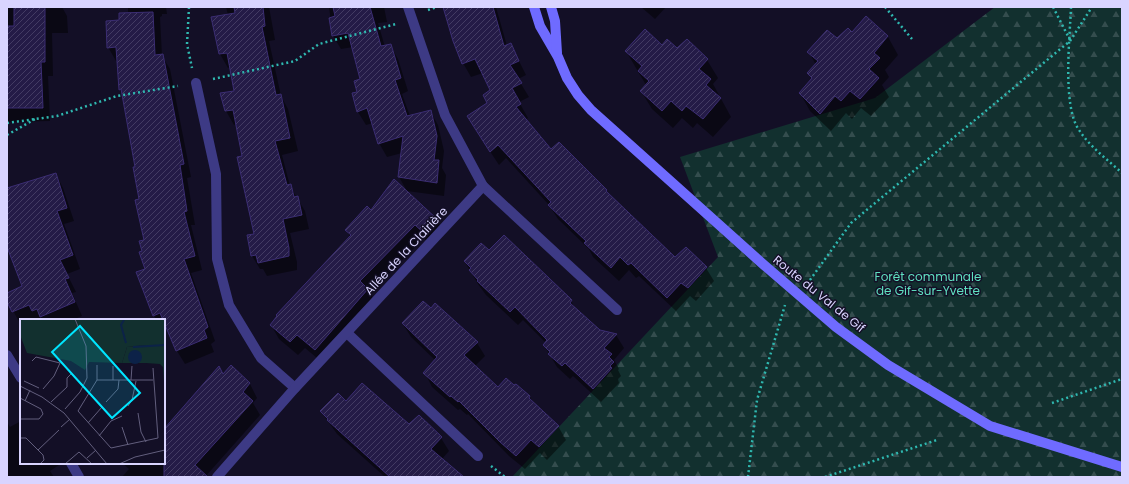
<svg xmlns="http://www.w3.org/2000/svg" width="1129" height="484" font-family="Poppins,sans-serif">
<defs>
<pattern id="forest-firs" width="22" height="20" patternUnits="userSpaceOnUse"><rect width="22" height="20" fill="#12302f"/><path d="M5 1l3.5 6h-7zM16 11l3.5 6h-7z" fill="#344d4e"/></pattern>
<pattern id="building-hatch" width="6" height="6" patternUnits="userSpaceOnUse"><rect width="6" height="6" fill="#241b47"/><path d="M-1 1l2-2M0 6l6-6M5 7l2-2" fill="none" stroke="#433b63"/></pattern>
</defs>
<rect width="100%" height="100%" fill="#130f26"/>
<path fill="url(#forest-firs)" d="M995 7H1122V477H512L718 257 680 157 875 98Z"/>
<g fill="#0007">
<path d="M7 7H62L67 16 68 33H52L53 76H48L50 121 7 122Z"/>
<path d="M128 7H166L167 14H162V16L160 17 162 56 170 69 191 177 187 178 195 225H191L202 270 191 273 215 341 211 344 214 352 185 364 177 351 167 327 164 328V320H156L154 315 143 252 146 240 137 168 123 96 120 89 118 61H116L108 47 120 21 128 14Z"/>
<path d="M226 7H269L275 40 269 41 281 96 288 109 298 151 282 155 290 186 305 211 309 229 290 233 297 262V270L267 276 263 269H260L252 256 255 235 243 156 237 124 234 125 226 111 235 91 231 67 228 68 220 54 228 15Z"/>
<path d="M329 7H384L387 22 378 23 385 47 390 45 398 59 408 91 402 94 410 116 430 111 438 125 444 151 442 168 446 175 444 196 407 191 399 177 402 153 387 157 379 143 373 123 366 125 358 112V92L361 80 353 47 341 49 333 36Z"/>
<path d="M448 7H496L507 46 511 45 526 75 518 79 529 97 519 102 528 118 525 120 551 151 559 143 606 191 609 195 675 259 686 248 706 268 714 281 696 301 690 296 676 311 639 276 636 278 629 270 619 281 593 257 589 249 558 219 549 205 506 158 499 165 476 130 489 103 491 91 483 73 471 77 463 63Z"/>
<path d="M641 7H666L655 19Z"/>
<path d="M866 18 888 37 898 55 885 70 889 77 882 85 889 97 871 116 861 108 852 119 846 113 831 131 810 111 800 93 812 80 808 73 816 65 809 52 852 33Z"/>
<path d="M662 46 707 60 718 78 713 84 731 117 713 137 697 123 693 128 682 118 673 128 652 109 641 91 646 85 626 51Z"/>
<path d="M56 174 63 188 74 221 64 224 80 269 67 274 76 292 72 293 82 316 72 320H21V325L7 300V294L23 287 7 244V189Z"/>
<path d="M371 211 437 221 445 234 433 247 424 238 370 293 376 303 323 363 305 348 298 355 279 339 271 325 350 237 347 230Z"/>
<path d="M504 237 571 301 576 310 600 331 616 335 624 348 614 360 619 369 618 370 621 376 618 379 619 383 601 402 573 376 570 379 557 367 544 345 546 343 523 320 518 325 486 295 478 284 465 262 489 252Z"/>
<path d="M403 324 477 343 485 356 475 366 498 388 514 387 516 385 530 397 534 404 558 426 566 440 547 460 540 453 525 469 509 456 468 414 467 415 460 409 458 410 432 387 425 373 436 361 411 337Z"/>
<path d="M231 366 250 384 257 398 253 403 260 415 205 477H122L129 469 122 463H164V431Z"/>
<path d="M346 402 441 438 449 451 442 459 462 477H385L337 434 321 411Z"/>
<path d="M21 421V463H62L50 471 54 477H7V422L10 427Z"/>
</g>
<g fill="url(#building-hatch)" stroke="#3b2d73">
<path d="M14 7H45V62H41L43 108H7V26H14Z"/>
<path d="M234 7H263L265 26 262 27 276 95 281 94 290 138 275 141 287 185 291 184 294 197 298 196 302 215 283 219 289 248V256L258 263 256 255 251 256 247 235 254 234 237 157 242 156 233 110 225 111 220 93 234 91 227 53 219 54 211 17 235 13Z"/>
<path d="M333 7H370L381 46 391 44 401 78 395 80 407 116 431 110 437 136 434 160H439L437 183 398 177 403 136 378 144 367 108 357 112 352 93 357 92 354 81 360 79 348 33 332 36 329 18 335 16Z"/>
<path d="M443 7H493L504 46 511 43 519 61 510 65 522 83 512 88 521 104 516 107 551 149 559 142 607 190 606 191 675 257 686 247 707 267 688 288 681 283 667 298 631 263 628 265 620 257 611 268 584 243 586 241 548 205 551 202 498 145 490 152 467 116 487 103 483 95 490 90 475 59 462 64 453 41Z"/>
<path d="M153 12 155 55 163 54 184 164 180 165 187 211 184 212 195 256 184 259 208 327 204 330 207 338 176 351 160 313 153 316 136 272 145 269 139 252 142 251 139 241 144 240 135 200 139 199 133 167H135L121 89 119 90 116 47 107 48 106 21 119 20V13Z"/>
<path d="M866 16 888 36 874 53 880 58 869 69 879 78 860 99 850 91 841 101 835 96 820 114 799 93 812 78 807 73 818 61 807 52 827 30 837 38 848 28 852 32Z"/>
<path d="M645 29 662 45 667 39 677 48 687 39 708 59 699 69 711 79 706 85 721 98 703 119 686 106 682 111 671 101 662 111 640 91 649 81 638 71 642 66 625 51Z"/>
<path d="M56 173 67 208 57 211 73 255 60 260 69 278 65 279 75 302 40 317 37 309 32 311 29 305 12 312 7 302V293L22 286 7 247V188Z"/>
<path d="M394 179 438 220 425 234 415 225 360 281 368 289 315 350 297 335 290 342 270 325 277 316 276 315 351 235 345 230 367 206 371 210Z"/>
<path d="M504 235 572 300 570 303 600 330 617 334 604 348 612 354 609 357 614 362 610 366 612 368 593 389 565 363 562 366 548 354 550 352 543 345 547 340 515 307 510 312 477 281 478 280 469 270 471 268 464 261 481 243 489 250Z"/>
<path d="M423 301 431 308 435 303 478 342 464 355 498 387 506 378 514 385 516 384 530 396 529 398 559 426 539 447 531 440 516 456 500 442 459 401 458 402 451 396 450 397 423 373 437 357 402 323Z"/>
<path d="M231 365 250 383 243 392 253 401 195 465 208 477H164V429L219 366 223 374Z"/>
<path d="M362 383 409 424 419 415 442 437 431 449 464 477H390L327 420 328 419 320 411 338 393 346 401Z"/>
</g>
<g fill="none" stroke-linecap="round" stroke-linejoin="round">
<g stroke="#2fb8b0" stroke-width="2.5" stroke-dasharray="2 3" stroke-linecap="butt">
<path d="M189 7 187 44 192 68"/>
<path d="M885 7 912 39"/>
<path d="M1053 7 1070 40"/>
<path d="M1071 7C1070 37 1062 106 1079 130 1090 147 1108 160 1122 173"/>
<path d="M428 10 437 7"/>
<path d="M213 79 295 61 319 44 396 24"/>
<path d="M7 123 57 116 117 96 178 86"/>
<path d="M7 135 35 119"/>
<path d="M810 280 851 223 1070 41 1092 7"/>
<path d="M1052 403 1122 379"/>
<path d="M491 466 505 477"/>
<path d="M748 477 757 400 785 305"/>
<path d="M825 477 937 440"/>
</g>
<g stroke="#3d3a85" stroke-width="10">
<path d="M196 83 216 174 217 259 229 305 261 358 295 388"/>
<path d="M483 186 617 310"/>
<path d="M347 333 478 456"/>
<path d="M7 355 21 378"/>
<path d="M71 463 79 477"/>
<path d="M217 477 295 388 483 186 445 115 408 7"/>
</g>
<g stroke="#6f6bff" stroke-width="10">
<path d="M534 7 540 26 558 57 567 78 578 95 591 110 764 265 836 327 888 365 990 426 1122 467"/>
<path d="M551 7 555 21 557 53"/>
</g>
</g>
<g text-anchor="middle" stroke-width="3" stroke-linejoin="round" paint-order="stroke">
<g font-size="12" fill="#d9d4ff" stroke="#130f26">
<text transform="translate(406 251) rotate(-47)" y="4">Allée de la Clairière</text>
<text transform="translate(819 294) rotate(39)" y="4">Route du Val de Gif</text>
</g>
<g font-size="12" fill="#5fe0c0" stroke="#130f26">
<text x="928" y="281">Forêt communale<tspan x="928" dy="14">de Gif-sur-Yvette</tspan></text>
</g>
</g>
<g transform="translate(20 319)">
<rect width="145" height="145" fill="#130f26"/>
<path d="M126 26V44H102L107 28Z" fill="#12302f"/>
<path d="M0 0H145V78L143 48 140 45 126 44V26L107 28 102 44 69 43 65 51 51 42 7 34 0 16Z" fill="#12302f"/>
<path d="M108 38a7 7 0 1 1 14 0a7 7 0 1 1-14 0Z" fill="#0c2248"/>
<path fill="none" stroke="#0c2248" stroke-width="2" d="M104 1 101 6 106 24M113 28 145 26"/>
<path fill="none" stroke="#625e7d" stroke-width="1" d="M12 42 16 38 40 44 34 57 23 70M77 61V46M93 61V47M111 61 112 47M133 61H77L58 92 91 129 138 119 133 49M4 62 19 69M0 67 22 78 44 94 87 145M0 79 21 90 23 95 19 100H0M5 82 10 71M31 83 47 68V59L52 54M86 83 98 70 99 61M108 87 112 81 116 62M45 90 60 73 67 59 66 27 55 0M118 94 121 113 126 123M68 104 82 88M41 108 50 100M102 108 108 126M79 117 91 102 102 97M0 119H6L23 136 24 141 20 145M18 131 39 111M67 139 76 131M45 145 59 133 72 145M99 145 115 138 145 131"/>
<path fill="#00e5ff" fill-opacity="0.15" stroke="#00e5ff" stroke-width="2" d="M60 7 120 74 92 99 32 33Z"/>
<rect width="145" height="145" fill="none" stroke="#d9d4ff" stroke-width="2"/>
</g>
<rect width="1129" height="484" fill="none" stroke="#d9d4ff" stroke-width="16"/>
</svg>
